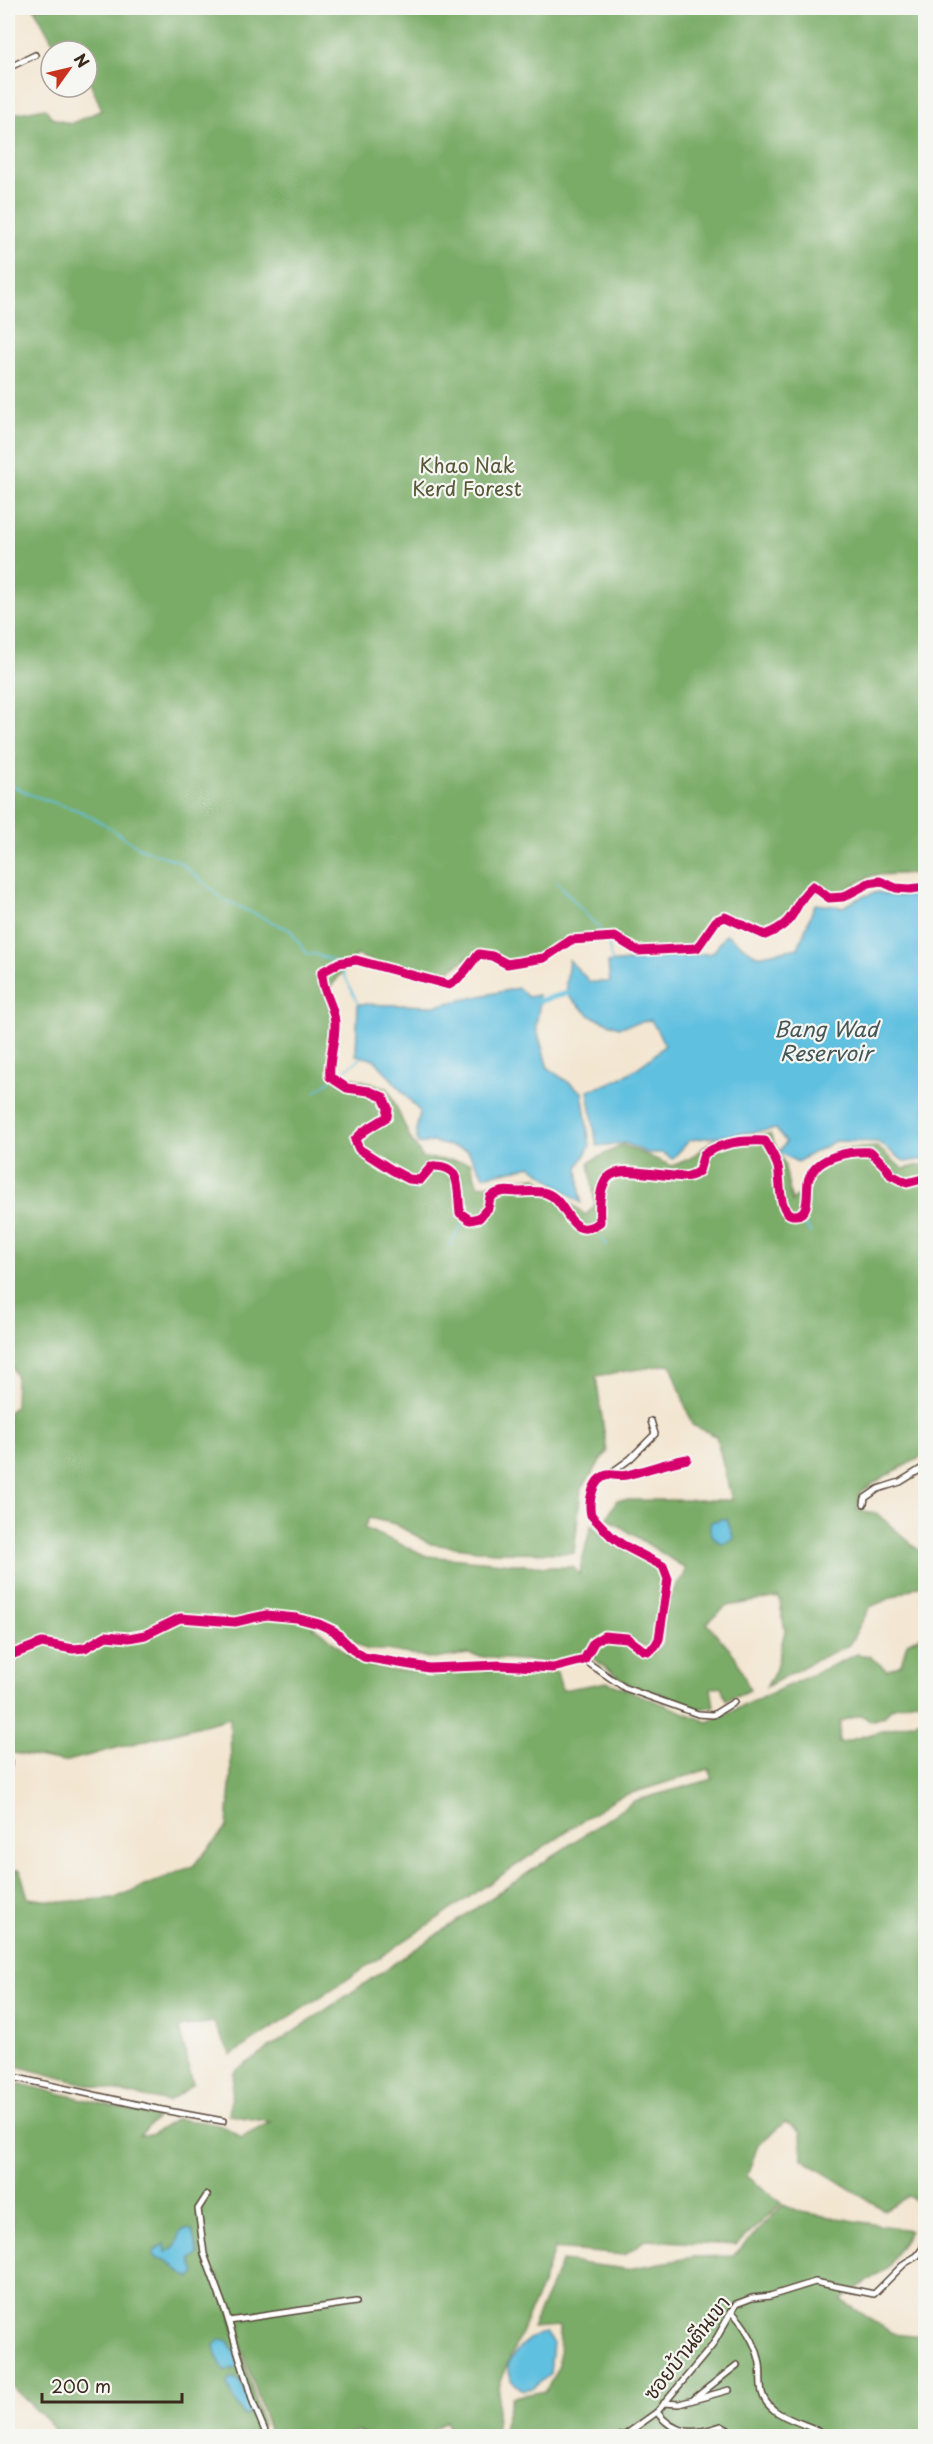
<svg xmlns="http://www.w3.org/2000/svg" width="933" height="2444" font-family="'Playpen Sans','Playpen Sans Thai',sans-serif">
<rect width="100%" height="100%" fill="#f6f6f2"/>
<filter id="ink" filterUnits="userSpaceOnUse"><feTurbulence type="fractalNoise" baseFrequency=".0167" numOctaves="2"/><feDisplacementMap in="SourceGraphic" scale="12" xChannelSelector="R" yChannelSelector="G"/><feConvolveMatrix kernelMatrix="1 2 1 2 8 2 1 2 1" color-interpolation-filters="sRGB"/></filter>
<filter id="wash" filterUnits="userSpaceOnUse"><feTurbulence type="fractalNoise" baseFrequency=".008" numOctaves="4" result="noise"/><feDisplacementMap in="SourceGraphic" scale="24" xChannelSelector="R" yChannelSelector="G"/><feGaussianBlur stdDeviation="1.35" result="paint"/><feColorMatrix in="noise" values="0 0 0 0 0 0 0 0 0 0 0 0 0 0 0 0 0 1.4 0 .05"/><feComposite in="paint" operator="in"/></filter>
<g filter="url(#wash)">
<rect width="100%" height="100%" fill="#f3e6d1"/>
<g fill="#7aac68" stroke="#5a6b43" stroke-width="1.5">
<path d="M34 8H925V873L874 875 843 890 808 892 775 923 716 919 695 945 637 951 608 938 571 940 541 956 507 964 486 953 468 958 451 969 434 976 394 969 356 955 325 994 333 1014 329 1071 388 1088 410 1138 423 1158 470 1162 478 1186 536 1177 586 1215 595 1205 589 1162 623 1145 672 1166 689 1159 713 1140 770 1134 784 1163 792 1202 836 1150 877 1147 903 1169 925 1164V1455L885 1476 861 1492 857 1510 876 1513 920 1551 923 1584 870 1607 849 1645 810 1663 766 1687 775 1672 785 1631 779 1597 727 1606 707 1623 735 1656 750 1690 726 1700 721 1686 711 1688 714 1706 700 1709 662 1694 630 1685 591 1657C615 1631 622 1645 648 1655L655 1652 664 1642V1616L676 1585 684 1576 685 1568 607 1518 617 1500H732L716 1436 692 1425 671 1364 596 1376 607 1452 581 1489 574 1553 493 1552 431 1544 395 1524 369 1518 364 1528 427 1556 547 1567H572L579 1574 591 1525 611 1543 653 1564 662 1573 664 1588 655 1637 650 1646H643L632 1639 615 1636 599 1641 588 1651 576 1657 550 1662 490 1658 468 1654 434 1659 387 1650H367L349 1639 333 1623 319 1616 313 1627 322 1632 356 1662 394 1671 474 1670 557 1672 562 1690 607 1682 708 1722 857 1654 869 1656 887 1670 901 1664 907 1643 925 1634V1698L891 1708 885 1716 870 1721 861 1715 840 1721 839 1743 925 1719V2221L924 2222 922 2204 909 2196 884 2210 802 2159 801 2131 785 2122 758 2145 747 2176 782 2203 736 2245 645 2240 624 2255 554 2249 542 2285 500 2381 496 2426 492 2436H450L446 2421 424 2436H370L359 2432 337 2436H271L218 2274 263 2425 249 2436H60L49 2422 8 2383V2081L158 2117 139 2136 154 2133 176 2119C199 2122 224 2121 241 2138L270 2122 229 2115 234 2072 634 1801 713 1779 709 1769 616 1798 348 1979 231 2055 213 2022 179 2028 193 2084 168 2102 81 2083 8 2064V1870H20L28 1898 61 1902 115 1898 193 1866 227 1827 231 1771 230 1718 64 1762 8 1752V1412L15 1407 16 1376 8 1356V115L45 108 52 118 70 124 102 110 87 75V51H58Z"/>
<path d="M783 2205 801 2212 910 2230 889 2266 841 2300 892 2333 925 2336V2436H501L512 2397 546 2391 559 2365 560 2326 532 2328 562 2261 627 2269 694 2257 733 2256Z"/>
</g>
<g fill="#61c0e0" stroke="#4e757f" stroke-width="1.5">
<path d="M878 892 894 896 925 895V1159L905 1162 878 1142 835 1141 797 1162 779 1152 786 1142 776 1129 690 1140 672 1159 663 1153H647L625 1143 597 1146 588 1090C617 1083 644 1066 665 1045L651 1020 619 1027 591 1016 569 997 566 984 569 960 590 982H610L608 963 713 953 726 934 757 956 798 948 815 904 843 907 861 897Z"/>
<path d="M518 988 528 997 538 995 539 1007 536 1027 548 1068 582 1092 590 1146 578 1167 581 1203 531 1166 484 1176 467 1150 433 1142 418 1144 416 1131 420 1112 375 1060 356 1055 358 1004 434 1006Z"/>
<path d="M721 1519H727L734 1539 723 1544C715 1540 707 1532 711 1522Z"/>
<path d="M186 2229 192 2230 198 2255 191 2259 196 2273 192 2278C179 2276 170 2257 158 2259L154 2255 155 2250 165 2244 166 2252C176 2249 179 2241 180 2232Z"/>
<path d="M546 2333 553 2342 550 2374 533 2388 523 2390C513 2383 509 2378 508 2365 515 2351 528 2334 546 2333Z"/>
<path d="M221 2339 228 2341 237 2358 238 2367 225 2371 216 2355 214 2345Z"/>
<path d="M235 2378 239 2379 253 2412 244 2415 227 2385 228 2380Z"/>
</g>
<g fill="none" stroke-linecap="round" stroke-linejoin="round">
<g stroke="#61c0e0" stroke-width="1.5">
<path d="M8 784 34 796 80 811 104 824 140 848 180 862 224 900 290 930 307 954H315L336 962"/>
<path d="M557 882 604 934"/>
<path d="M608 941 612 963"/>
<path d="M339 964 358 1004"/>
<path d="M335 1077 363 1057"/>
<path d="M315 1092 331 1080"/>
<path d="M412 1192 413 1186"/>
<path d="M802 1221 811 1233"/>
<path d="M602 1238 607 1246"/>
<path d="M449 1246 463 1224"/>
</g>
<path stroke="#61c0e0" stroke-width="5" d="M539 1001 568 993"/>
</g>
</g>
<g filter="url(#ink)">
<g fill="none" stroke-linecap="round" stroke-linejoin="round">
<defs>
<g id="minor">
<path d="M8 68 35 55"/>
<path d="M608 1475 630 1459 655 1434 651 1421"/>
<path d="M864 1504 865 1498 878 1489 900 1482 926 1466"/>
<path d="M8 1656 42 1643 73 1649 85 1648 106 1636 129 1638 145 1635 180 1618 235 1622 266 1615 296 1618 319 1624 334 1631 353 1650 364 1657 429 1668 501 1665 553 1668 584 1660 594 1642 604 1636 627 1638 643 1650 649 1651 655 1646 659 1639 668 1579 663 1566 623 1545 611 1536 591 1515C588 1502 592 1478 608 1475 614 1474 620 1477 627 1475 647 1470 666 1463 687 1459"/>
<path d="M584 1660 625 1688 698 1714 713 1715 734 1702"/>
<path d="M8 1769 9 1763"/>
<path d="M8 2076 157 2109 223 2121"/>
<path d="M207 2195 198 2209 204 2254 226 2313 254 2405 267 2436"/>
<path d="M731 2311C743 2323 755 2342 759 2359 764 2375 754 2395 774 2410 789 2422 812 2425 828 2436"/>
<path d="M229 2321 356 2302"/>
<path d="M695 2398 737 2365"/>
<path d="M664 2403 679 2404 729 2390"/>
<path d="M657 2412C674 2435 695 2435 721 2426L739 2436"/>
<path d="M566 2436 582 2435 594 2436"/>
<path d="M620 2436 625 2435 657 2412 712 2346 736 2304 752 2298 770 2296 815 2282 874 2294 905 2263 917 2256 923 2248 926 2230"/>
</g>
<path id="tertiary" d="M926 887 910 889 896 888 880 881 869 883 843 897 829 898 813 886C790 905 801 921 765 935L725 917 716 921 697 948 638 951 615 937 571 940 544 958 507 964 492 956 479 954C468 965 463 978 449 985L356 960 339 963 322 972C321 991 334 1004 335 1022 336 1041 328 1060 330 1077L347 1088 369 1091 383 1097 388 1108 387 1117 364 1131 355 1140 359 1149 392 1170 409 1179 420 1180 432 1166C463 1164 457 1191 460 1213L470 1220 479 1218 488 1208 490 1197C500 1190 506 1191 517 1192 526 1192 538 1190 546 1193 570 1201 568 1244 600 1222 596 1156 623 1172 673 1176 683 1177 691 1178 699 1171L704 1154C723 1142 743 1140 765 1141 770 1150 775 1157 778 1167 781 1178 777 1217 796 1215 812 1214 805 1188 809 1178 819 1155 850 1151 871 1152L886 1167 891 1175 907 1183 926 1178"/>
</defs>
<use href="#minor" stroke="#574639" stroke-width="8"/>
<use href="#tertiary" stroke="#574639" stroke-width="10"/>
<use href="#minor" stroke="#fff" stroke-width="5"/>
<use href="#tertiary" stroke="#fff" stroke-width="7"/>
<defs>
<g id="cycleway">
<path d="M926 887 910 889 896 888 880 881 869 883 843 897 829 898 813 886C790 905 801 921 765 935L725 917 716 921 697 948 638 951 615 937 571 940 544 958 507 964 492 956 479 954C468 965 463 978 449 985L356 960 339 963 322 972C321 991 334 1004 335 1022 336 1041 328 1060 330 1077L347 1088 369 1091 383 1097 388 1108 387 1117 364 1131 355 1140 359 1149 392 1170 409 1179 420 1180 432 1166C463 1164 457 1191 460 1213L470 1220 479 1218 488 1208 490 1197C500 1190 506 1191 517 1192 526 1192 538 1190 546 1193 570 1201 568 1244 600 1222 596 1156 623 1172 673 1176 683 1177 691 1178 699 1171L704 1154C723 1142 743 1140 765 1141 770 1150 775 1157 778 1167 781 1178 777 1217 796 1215 812 1214 805 1188 809 1178 819 1155 850 1151 871 1152L886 1167 891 1175 907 1183 926 1178"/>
<path d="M8 1656 42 1643 73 1649 85 1648 106 1636 129 1638 145 1635 180 1618 235 1622 266 1615 296 1618 319 1624 334 1631 353 1650 364 1657 429 1668 501 1665 553 1668 584 1660 594 1642 604 1636 627 1638 643 1650 649 1651 655 1646 659 1639 668 1579 663 1566 623 1545 611 1536 591 1515C588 1502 592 1478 608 1475 614 1474 620 1477 627 1475 647 1470 666 1463 687 1459"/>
</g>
</defs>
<use href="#cycleway" stroke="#f6f6f2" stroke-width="13"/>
<use href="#cycleway" stroke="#d6006c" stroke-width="9"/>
</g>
</g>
<g text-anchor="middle" stroke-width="4.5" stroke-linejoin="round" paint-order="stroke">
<g font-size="20" fill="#575939" stroke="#f6f6f2">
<text x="467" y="473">Khao Nak<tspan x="467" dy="23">Kerd Forest</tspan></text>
</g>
<g font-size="20" fill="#3b2a1e" stroke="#f6f6f2">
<text transform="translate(687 2348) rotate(-52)" y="7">ซอยบ้านตีนเขา</text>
</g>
<g font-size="21" font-style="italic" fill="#465758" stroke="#f6f6f2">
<text x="826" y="1037">Bang Wad<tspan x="826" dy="24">Reservoir</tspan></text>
</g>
</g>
<rect width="933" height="2444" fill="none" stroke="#f6f6f2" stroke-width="30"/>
<g transform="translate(69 69) rotate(56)"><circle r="28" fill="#f6f6f2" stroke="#aba49d" stroke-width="1.5"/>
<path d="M0-4.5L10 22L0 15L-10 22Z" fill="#c8321e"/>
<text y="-9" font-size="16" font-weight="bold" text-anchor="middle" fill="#3b2a1e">N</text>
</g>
<path d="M42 2393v9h140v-9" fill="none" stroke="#3b2a1e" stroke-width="3"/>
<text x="51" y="2393" font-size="18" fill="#3b2a1e" stroke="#f6f6f2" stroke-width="4.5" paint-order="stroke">200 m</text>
</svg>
